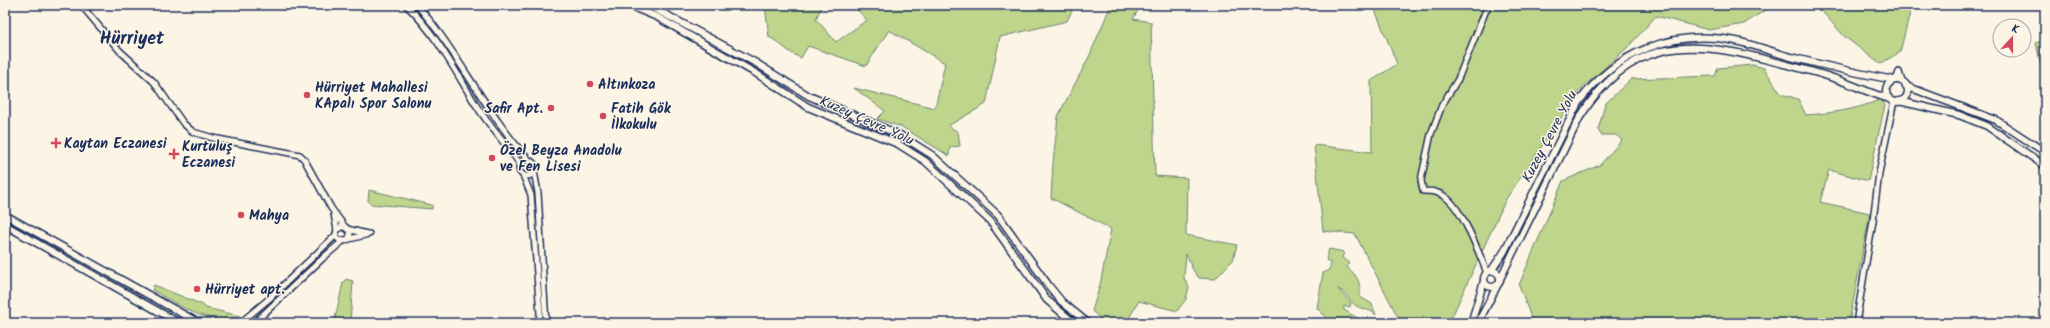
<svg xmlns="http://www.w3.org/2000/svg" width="2050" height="328" font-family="Kalam,sans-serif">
<rect width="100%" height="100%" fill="#fcf5e5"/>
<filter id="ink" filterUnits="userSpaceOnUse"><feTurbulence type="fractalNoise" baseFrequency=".025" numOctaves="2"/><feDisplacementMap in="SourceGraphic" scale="8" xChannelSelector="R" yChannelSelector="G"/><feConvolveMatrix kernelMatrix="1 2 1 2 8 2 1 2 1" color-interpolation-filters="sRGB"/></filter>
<g filter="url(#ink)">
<g fill="#bed58b" stroke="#6c8274">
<path d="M763 5H822L816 19 836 42 867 20 853 5H1075L1067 21 1000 37 986 104 948 126 958 132 960 146 950 147 949 156 902 127 877 119 885 111 854 88 935 108 945 63 889 30 866 66 808 46 801 58C788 53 781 43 769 37L765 6Z"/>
<path d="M1111 5H1141L1133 19 1151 22 1155 176 1187 178 1186 235 1237 245 1233 260 1215 279 1199 278 1193 270 1186 254 1184 278 1189 287 1186 299 1177 311 1139 301 1126 323H1105L1092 311 1100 285 1111 229 1051 198 1053 163 1058 116 1089 57Z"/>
<path d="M1373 5H1773L1744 24 1709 30 1656 16 1628 47 1580 90 1506 199 1449 323H1401L1355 234 1323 231 1314 145 1372 152 1371 81 1397 64Z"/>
<path d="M1816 5H1912L1900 52 1880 64 1845 37Z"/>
<path d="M2045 39V85L2036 43Z"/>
<path d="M1753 65 1764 68 1781 94 1798 99 1806 115C1832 113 1857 110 1881 99L1885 105 1868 181 1829 170 1820 202 1870 213 1849 323H1533L1519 285 1563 181 1600 165 1622 140 1616 135H1601L1598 130 1605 104 1631 79 1715 76 1718 68Z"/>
<path d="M369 190 432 205V209L370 204 368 201Z"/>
<path d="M1329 249 1344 252 1342 258 1349 262 1347 267C1358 276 1361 283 1360 297L1372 304 1376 315C1369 308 1361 310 1355 305 1348 299 1347 293 1338 289L1351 303 1350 307 1344 306V310L1359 319 1360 323H1332L1317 308 1323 273 1329 270 1331 263 1326 260Z"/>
<path d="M346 279 353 281 350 323H334L343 283Z"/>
<path d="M154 285 203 305 206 308 240 316C209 328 178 304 152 290Z"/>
</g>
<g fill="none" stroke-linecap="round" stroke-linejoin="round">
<defs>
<g id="minor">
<path d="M81 5 120 51 154 82 183 123 193 132 213 138 300 155 304 159 331 208 345 227"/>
<path d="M406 5C436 33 455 71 476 105 489 126 506 144 520 164"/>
<path d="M417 5C460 54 485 113 530 161"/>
<path d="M1896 80 1899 72 1902 82"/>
<circle cx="527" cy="168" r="8"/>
<path d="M534 171 538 193 546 323"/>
<path d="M523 175 531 195 540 314 538 323"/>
<path d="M334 214 337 230"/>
<circle cx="343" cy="234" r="7"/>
<path d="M347 229 367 234"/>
<path d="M346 240 369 234"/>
<path d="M1487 273C1479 253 1464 213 1448 199 1440 192 1433 191 1423 191L1421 180 1431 134 1442 105 1458 79 1488 5"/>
<path d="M240 323 270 298 336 235"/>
<path d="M254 323 323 258 344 240"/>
<path d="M1856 323 1873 221 1879 173 1894 101"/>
</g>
<g id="major">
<path d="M628 5 657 17 757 74 808 107 898 144 925 161 990 221 1047 300 1074 323"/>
<path d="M648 5 756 63 809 96 900 135 932 155 998 215 1049 286 1062 302 1088 323"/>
<circle cx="1897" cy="91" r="11"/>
<path d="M1906 86 1996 120 2045 152"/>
<path d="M1899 101 1959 115 1987 126 2045 166"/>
<path d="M5 215 199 323"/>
<path d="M5 225 179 323"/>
<circle cx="1492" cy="279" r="8"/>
<path d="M1491 271 1504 252 1578 103C1616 52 1673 28 1736 41 1754 45 1773 52 1791 57 1826 66 1860 74 1895 80"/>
<path d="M1500 279 1580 117C1629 39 1687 38 1768 60 1791 66 1814 71 1836 79 1854 85 1871 94 1890 99"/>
<path d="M1471 323 1484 281"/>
<path d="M1478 323 1497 286"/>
</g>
</defs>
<use href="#minor" stroke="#1b2f5e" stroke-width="8"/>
<use href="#major" stroke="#1b2f5e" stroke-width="9"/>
<use href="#minor" stroke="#fcf5e5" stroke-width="5"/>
<use href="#major" stroke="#fcf5e5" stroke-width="6"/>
</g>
</g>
<g fill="#d1495b" stroke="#fcf5e5" stroke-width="1.5">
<circle cx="590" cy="84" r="4"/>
<circle cx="307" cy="95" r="4"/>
<circle cx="551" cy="108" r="4"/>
<circle cx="603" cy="116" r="4"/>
<path d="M54 137h4v4h4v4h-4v4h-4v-4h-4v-4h4z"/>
<path d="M172 148h4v4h4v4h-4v4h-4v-4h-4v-4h4z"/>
<circle cx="492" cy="158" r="4"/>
<circle cx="241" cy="215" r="4"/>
<circle cx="197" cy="289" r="4"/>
</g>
<g text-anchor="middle" stroke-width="3" stroke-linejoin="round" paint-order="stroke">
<g font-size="14" font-weight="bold" fill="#1b2f5e" stroke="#fcf5e5" text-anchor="start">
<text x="598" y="89">Altınkoza</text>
<text x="315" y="92">Hürriyet Mahallesi<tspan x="315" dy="16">KApalı Spor Salonu</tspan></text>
<text x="543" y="113" text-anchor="end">Safir Apt.</text>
<text x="611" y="113">Fatih Gök<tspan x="611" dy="16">İlkokulu</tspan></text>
<text x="64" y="148">Kaytan Eczanesi</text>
<text x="182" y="151">Kurtuluş<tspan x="182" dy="16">Eczanesi</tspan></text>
<text x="500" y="155">Özel Beyza Anadolu<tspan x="500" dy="16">ve Fen Lisesi</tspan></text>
<text x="249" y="220">Mahya</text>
<text x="205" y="294">Hürriyet apt.</text>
</g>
<g font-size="14" fill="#1b2f5e" stroke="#fcf5e5">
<text transform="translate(867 120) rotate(24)" y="5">Kuzey Çevre Yolu</text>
<text transform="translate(1549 136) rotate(-62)" y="5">Kuzey Çevre Yolu</text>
</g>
<g font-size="18" font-weight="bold" fill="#1b2f5e" stroke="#fcf5e5">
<text x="132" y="44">Hürriyet</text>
</g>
</g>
<rect width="2050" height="328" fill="none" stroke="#fcf5e5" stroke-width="20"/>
<rect x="10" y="10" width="2030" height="308" fill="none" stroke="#1b2f5e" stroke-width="1.5" filter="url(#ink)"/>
<g transform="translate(2012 38) rotate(21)"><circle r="19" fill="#fcf5e5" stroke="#a2a6af"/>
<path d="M0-3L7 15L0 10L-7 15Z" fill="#d1495b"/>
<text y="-6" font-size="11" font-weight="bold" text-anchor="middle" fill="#1b2f5e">K</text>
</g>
</svg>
